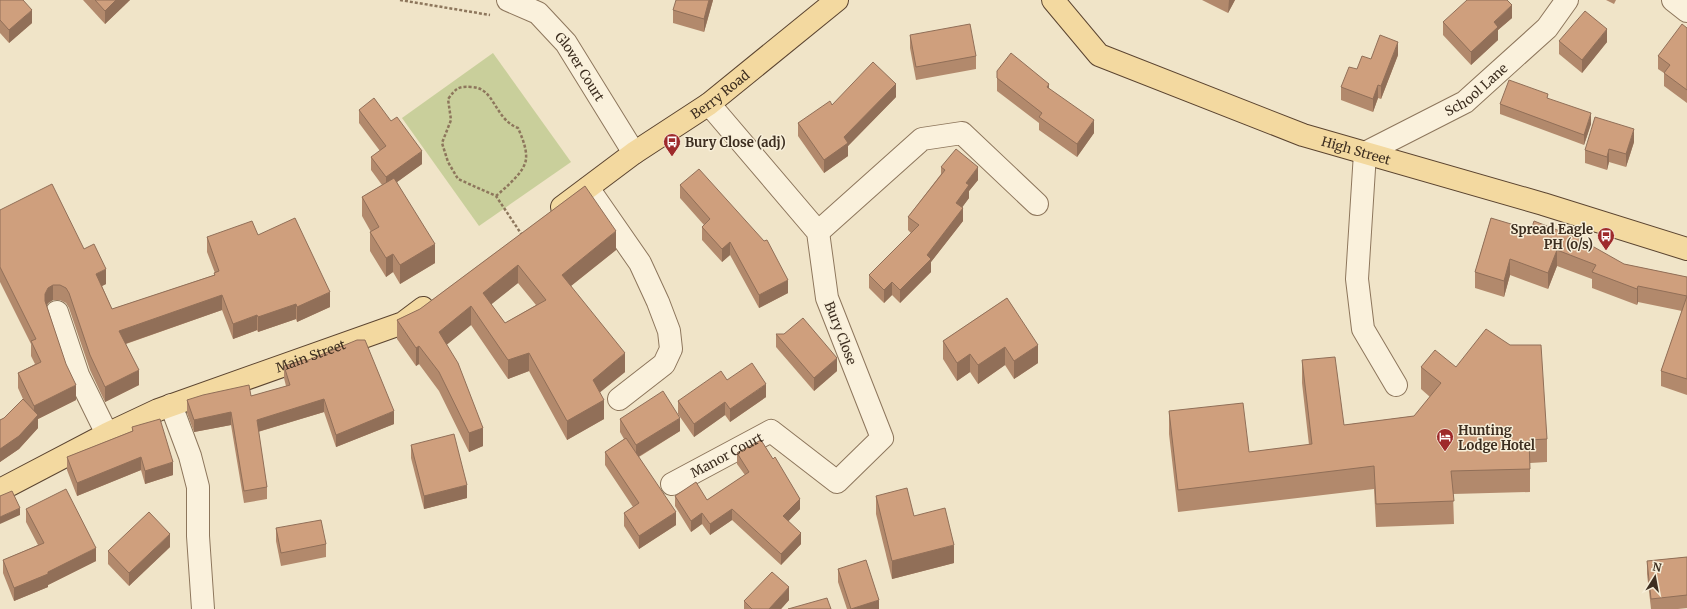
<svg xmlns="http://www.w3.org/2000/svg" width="1687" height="609" font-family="Merriweather,serif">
<rect width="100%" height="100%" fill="#f0e4c8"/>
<path fill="#c9cf9b" d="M493 53 571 162 479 226 402 118Z"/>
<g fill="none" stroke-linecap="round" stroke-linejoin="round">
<defs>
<g id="minor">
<path id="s1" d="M508 0 538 13 566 43 634 153"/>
<path d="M1673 0 1687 11"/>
<path d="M588 188 640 263 658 302 669 331 671 349 664 364 619 399"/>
<path d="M818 232 922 139 962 133 1037 204"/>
<path d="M57 312 78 375 107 434"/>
<path id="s2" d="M1396 385 1363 329 1357 279 1365 153 1465 102 1547 28 1567 0"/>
<path d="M171 405 190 456 198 487V536L203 609"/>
<path id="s3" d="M672 484 771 431 837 482 882 438 827 298 818 232 709 104"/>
</g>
<g id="major">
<path id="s4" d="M1053 0 1099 55 1303 135 1543 204 1687 249"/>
<path id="s5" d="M562 207 634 153 709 104 837 0"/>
<path id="s6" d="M0 490 107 434 158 410 403 323 423 308"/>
</g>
</defs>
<use href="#minor" stroke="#8d765c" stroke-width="24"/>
<use href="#major" stroke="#5b4430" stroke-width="24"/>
<g stroke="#8d765c" stroke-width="2.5" stroke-dasharray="3 2" stroke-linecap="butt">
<path d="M400 0 490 15"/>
<path d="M496 196C505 188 525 172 526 159 527 149 522 137 518 128 494 119 495 87 471 87 457 86 456 89 448 99L451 120 442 143 448 162 458 179 496 196 522 235"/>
</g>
<use href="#minor" stroke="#faf1dc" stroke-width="22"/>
<use href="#major" stroke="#f3d9a0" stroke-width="22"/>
</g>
<g fill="#b2896c" fill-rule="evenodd">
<path d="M0 0 32 23 9 43 0 33Z"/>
<path d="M83 0H130L105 24Z"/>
<path d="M713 0 704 32 673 23V10Z"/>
<path d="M1202 0H1235L1228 13Z"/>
<path d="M1606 0H1616L1614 4Z"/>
<path d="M1512 18 1498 30V40L1471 65 1443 35V22Z"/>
<path d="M1687 28V103L1664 86V73L1658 69V56Z"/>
<path d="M910 35 976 56V69L916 80 910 48Z"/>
<path d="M1559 41 1607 42 1582 73 1559 54Z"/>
<path d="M1398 55 1381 99 1378 98 1373 112 1341 100V87L1357 69Z"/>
<path d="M997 71 1049 89 1094 133 1077 157 1039 130V123L997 91Z"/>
<path d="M896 97 848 146V156L824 173 798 136V123L832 105Z"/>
<path d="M1548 99 1591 124 1584 145 1500 114V104Z"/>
<path d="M359 110 391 121 422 164 397 182 435 263 400 284 393 272 386 277 370 251V232H371L362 216V197L382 185 371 170V157L380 151 359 123Z"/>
<path d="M1634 142 1626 167 1609 162 1607 170 1585 163V150Z"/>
<path d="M941 167 978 180 969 191V198L962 207 963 221 931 262V272L900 303 892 295 884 303 869 288V275L911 233 908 230V217L941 174Z"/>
<path d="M680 185 788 293 759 308 730 255 722 262 702 240V227L704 225 680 198Z"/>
<path d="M585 186 616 250 571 286 625 372 600 392 604 419 567 440 529 371 508 379 471 325 446 345 483 446 469 452 439 391 419 364 416 366 397 339V320L420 309ZM518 283 536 305 505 323 491 304Z"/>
<path d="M0 210 84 249 106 284 102 286 112 309 214 275 215 273 207 252V237L258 235 330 307 297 322 296 319 258 332 257 330 233 339 222 310 126 344 139 385 105 402 90 370 69 308 66 303 60 300H53L48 303 47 306 76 400 38 419V428L19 449 0 462V420L4 418 23 399 18 388V373L35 364 31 356V344L0 282Z"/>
<path d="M1491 218 1624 264 1687 277V395L1661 386V371L1682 311 1638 302 1637 305 1592 288V279L1557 266 1548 289 1510 275 1504 297 1475 288V272Z"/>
<path d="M1007 298 1038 363 1014 379 1005 365 978 384 970 372 957 381 943 359V341Z"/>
<path d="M776 334 837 371 814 391 776 347Z"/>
<path d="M1302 360 1344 425 1414 416 1430 397 1421 389V367H1456L1547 439V462L1530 463V492L1453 494 1454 524 1376 527 1374 489 1178 512 1169 434V411L1249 452 1309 445 1302 383Z"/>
<path d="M306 361 394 424 336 447 324 412 258 432 267 487V499L244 503 231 425 194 432 187 413V400L251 396 286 386 284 378V366Z"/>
<path d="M727 380 766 397 730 422 725 415 694 437 678 414V401Z"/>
<path d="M620 419 680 431 639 457 676 525 639 549 624 526V513L633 507 605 465V452L624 439 620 432Z"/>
<path d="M132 427 173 475 145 484 141 470 77 496 67 470V457L132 431Z"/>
<path d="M411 445 467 498 424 509 411 458Z"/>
<path d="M737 453 800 509 788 521 801 544 781 565 732 520 710 535 702 524 691 532 675 506V496L707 500 745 475 737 464Z"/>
<path d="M876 496 914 516 954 563 892 579 876 514Z"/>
<path d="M26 509 96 561 48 585V587L14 601 3 573V560L38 545 26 522Z"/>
<path d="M276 528 326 544V557L281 566 276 541Z"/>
<path d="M170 547 129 586 108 564V551Z"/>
<path d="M1687 557V608L1678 609H1651L1647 574V561Z"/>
<path d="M838 569 879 609H847L838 582Z"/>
<path d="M789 600 781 609H744V601Z"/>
</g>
<g fill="#916f58">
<path d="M116 0H130L105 24V11Z"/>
<path d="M709 0H713L704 32V19Z"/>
<path d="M1229 0H1235L1228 13Z"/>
<path d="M1512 5V18L1498 30V40L1471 65V52L1494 22Z"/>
<path d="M32 10V23L9 43V30Z"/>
<path d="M1607 29V42L1582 73V60Z"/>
<path d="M1398 42V55L1381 99V86Z"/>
<path d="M896 84V97L848 146V156L824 173V160L844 137Z"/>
<path d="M1049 84V97L1047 87Z"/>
<path d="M1378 85V98L1373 112V99Z"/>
<path d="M1591 113V124L1584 145V135Z"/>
<path d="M1094 120V133L1077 157V144Z"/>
<path d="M1634 129V142L1626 167V154Z"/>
<path d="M1609 149V162L1607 170V157Z"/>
<path d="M422 151V164L386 190V177Z"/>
<path d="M978 167V180L969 191V198L956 216V203L966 183Z"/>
<path d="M963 208V221L931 262V272L900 303V290Z"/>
<path d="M616 231V250L562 293V275Z"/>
<path d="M730 242V255L722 262V249Z"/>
<path d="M435 244V263L400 284V265Z"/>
<path d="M1557 250V266L1548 289V273Z"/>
<path d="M393 254V272L386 277V258Z"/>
<path d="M1510 259V275L1504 297V281Z"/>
<path d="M518 265V283L483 311V293Z"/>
<path d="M106 269V284L96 289V274Z"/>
<path d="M788 280V293L759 308V295Z"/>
<path d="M892 282V295L884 303V290Z"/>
<path d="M53 285V300L48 303 45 309V294L48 288Z"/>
<path d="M1638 286V302L1637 305V289Z"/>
<path d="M330 292V307L297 322V307Z"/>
<path d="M222 295V310L119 346V331Z"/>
<path d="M296 304V319L258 332V317Z"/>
<path d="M471 306V325L439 351V332Z"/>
<path d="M257 315V330L233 339V324Z"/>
<path d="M1038 345V363L1014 379V361Z"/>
<path d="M419 346V364L416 366V348Z"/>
<path d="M1005 347V365L978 384V365Z"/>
<path d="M529 353V371L508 379V360Z"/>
<path d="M625 353V372L593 398V380Z"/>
<path d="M970 354V372L957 381V363Z"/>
<path d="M837 358V371L814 391V378Z"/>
<path d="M139 370V385L105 402V387Z"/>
<path d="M766 384V397L730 422V409Z"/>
<path d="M76 385V400L38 419V428L19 449 0 462V449L34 420V406Z"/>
<path d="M324 399V412L257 432V420Z"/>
<path d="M604 400V419L567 440V421Z"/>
<path d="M725 402V415L694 437V424Z"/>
<path d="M394 411V424L336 447V435Z"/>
<path d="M231 412V425L194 432V420Z"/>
<path d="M680 418V431L636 458V445Z"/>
<path d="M483 428V446L469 452V433Z"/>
<path d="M141 457V470L77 496V483Z"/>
<path d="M173 462V475L145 484V471Z"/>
<path d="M467 485V498L424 509V496Z"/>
<path d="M800 499V509L783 527V516Z"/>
<path d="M20 508V515L0 524V517Z"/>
<path d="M732 509V520L710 535V524Z"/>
<path d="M676 512V525L639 549V536Z"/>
<path d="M702 513V524L691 532V521Z"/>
<path d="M801 533V544L781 565V554Z"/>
<path d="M170 534V547L129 586V573Z"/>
<path d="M954 545V563L892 579V561Z"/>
<path d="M96 548V561L48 585V587L14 601V588Z"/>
<path d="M789 587V600L781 609H769Z"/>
<path d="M879 600V609H851Z"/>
</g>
<g fill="#cf9f7d" stroke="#916f58" fill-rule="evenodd">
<path d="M0 0H23L32 10 9 30 0 20Z"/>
<path d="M95 0H116L105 11Z"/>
<path d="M676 0H709L704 19 673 10Z"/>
<path d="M1467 0H1507L1512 5 1494 22 1498 27 1471 52 1443 22Z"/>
<path d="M1585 11 1607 29 1582 60 1559 41Z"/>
<path d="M970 24 976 56 916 67 910 35Z"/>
<path d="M1682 24 1687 28V90L1664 73 1670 65 1658 56Z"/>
<path d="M1380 35 1398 42 1381 86 1378 85 1373 99 1341 87 1349 67 1357 69 1362 56 1371 59Z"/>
<path d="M1011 53 1049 84 1047 87 1094 120 1077 144 1039 117 1042 113 997 78V71Z"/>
<path d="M873 62 896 84 844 137 848 143 824 160 798 123 830 101 832 105Z"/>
<path d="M1509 80 1548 94 1547 98 1591 113 1584 135 1500 104Z"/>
<path d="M374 98 391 121 397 117 422 151 386 177 371 157 386 146 359 110Z"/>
<path d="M1595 117 1634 129 1626 154 1609 149 1607 157 1585 150Z"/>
<path d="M956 149 978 167 966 183 969 185 956 203 963 208 927 255 931 259 900 290 892 282 884 290 869 275 919 225 908 217 945 170 941 167Z"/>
<path d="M699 169 764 241 767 240 788 280 759 295 730 242 722 249 702 227 710 219 680 185Z"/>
<path d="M394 178 435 244 400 265 393 254 386 258 370 232 379 227 362 197Z"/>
<path d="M52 184 84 249 94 244 106 269 96 274 112 309 215 275 214 273 219 271 207 237 252 221 258 235 295 218 330 292 297 307 296 304 258 317 257 315 233 324 222 295 119 331 139 370 105 387 90 355 69 293 66 288 60 285H53L48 288 45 294V301L66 364 76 385 34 406 18 373 41 362 31 341 36 339 0 267V210Z"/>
<path d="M585 186 616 231 562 275 625 353 593 380 604 400 567 421 529 353 508 360 471 306 439 332 458 363 483 428 469 433 439 372 419 346 416 348 397 320 420 309ZM518 265 546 300 505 323 483 293Z"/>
<path d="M1491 218 1531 230 1534 221 1578 238 1624 264 1687 277V296L1638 286 1637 289 1592 272 1596 265 1557 250 1548 273 1510 259 1504 281 1475 272Z"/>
<path d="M1687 296V379L1661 371Z"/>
<path d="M1007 298 1038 345 1014 361 1005 347 978 365 970 354 957 363 943 341Z"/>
<path d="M803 318 837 358 814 378 776 334H784Z"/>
<path d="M1486 329 1510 345H1541L1547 439 1529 440 1530 469 1451 471 1454 501 1376 504 1374 466 1178 490 1169 411 1243 403 1249 452 1312 444 1302 360 1335 357 1344 425 1414 416 1441 383 1421 367 1435 350 1456 367Z"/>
<path d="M357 340H365L394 411 336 435 324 399 257 420 267 487 244 491 231 412 194 420 187 400 203 395 249 385 251 396 290 385 284 366 306 359V361Z"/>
<path d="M752 363 766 384 730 409 725 402 694 424 678 401 721 371 727 380Z"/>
<path d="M663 391 680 418 636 445 620 419Z"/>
<path d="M23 399 38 415 19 436 0 449V420L4 418Z"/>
<path d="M160 419 173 462 145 471 141 457 77 483 67 457 133 431 132 427Z"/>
<path d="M454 434 467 485 424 496 411 445Z"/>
<path d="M626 438 676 512 639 536 624 513 639 503 605 452Z"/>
<path d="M761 440 773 459 775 457 800 499 783 516 801 533 781 554 732 509 710 524 702 513 691 521 675 496 696 482 707 500 749 472 737 453Z"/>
<path d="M907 488 914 516 945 508 954 545 892 561 876 496Z"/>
<path d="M66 489 96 548 48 572V574L14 588 3 560 44 543 26 509Z"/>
<path d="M12 491 20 508 0 517V496Z"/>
<path d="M149 512 170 534 129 573 108 551Z"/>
<path d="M321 520 326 544 281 553 276 528Z"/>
<path d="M1687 557V595L1651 599 1647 561Z"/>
<path d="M866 560 879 600 851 609 838 569Z"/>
<path d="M772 572 789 587 769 609H752L744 601Z"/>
<path d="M827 598 831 609H788Z"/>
</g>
<defs>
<symbol id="bus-pin" viewBox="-11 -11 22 30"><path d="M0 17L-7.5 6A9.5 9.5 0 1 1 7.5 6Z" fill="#9e2a2b" stroke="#f7eed8"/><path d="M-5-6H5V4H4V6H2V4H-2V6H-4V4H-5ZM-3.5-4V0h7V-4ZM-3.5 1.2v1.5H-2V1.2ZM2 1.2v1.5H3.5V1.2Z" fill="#fff"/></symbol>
<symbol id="hotel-pin" viewBox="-11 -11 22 30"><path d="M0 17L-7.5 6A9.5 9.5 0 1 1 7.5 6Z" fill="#9e2a2b" stroke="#f7eed8"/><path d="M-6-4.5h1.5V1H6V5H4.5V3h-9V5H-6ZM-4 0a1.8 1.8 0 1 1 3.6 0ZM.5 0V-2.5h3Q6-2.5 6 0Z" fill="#fff"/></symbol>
</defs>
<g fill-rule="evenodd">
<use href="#bus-pin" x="662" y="132" width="20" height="27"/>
<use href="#bus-pin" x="1596" y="226" width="20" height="27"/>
<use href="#hotel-pin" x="1435" y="427" width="20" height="27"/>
</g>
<g text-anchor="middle" stroke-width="3" stroke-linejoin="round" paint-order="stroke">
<g font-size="13" fill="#3d2e20" stroke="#f7eed8">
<text dy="5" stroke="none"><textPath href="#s1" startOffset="101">Glover Court</textPath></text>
<text dy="5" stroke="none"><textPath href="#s2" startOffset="370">School Lane</textPath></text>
<text dy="5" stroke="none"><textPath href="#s5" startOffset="194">Berry Road</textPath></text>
<text dy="5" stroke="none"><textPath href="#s4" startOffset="346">High Street</textPath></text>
<text transform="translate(841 333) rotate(69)" y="5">Bury Close</text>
<text dy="5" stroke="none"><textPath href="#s6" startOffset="339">Main Street</textPath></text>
<text dy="5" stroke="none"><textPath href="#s3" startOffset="62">Manor Court</textPath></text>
</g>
<g font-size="13" font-weight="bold" fill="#3d2e20" stroke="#f7eed8" text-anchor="start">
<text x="685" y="147">Bury Close (adj)</text>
<text x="1593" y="234" text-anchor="end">Spread Eagle<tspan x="1593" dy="15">PH (o/s)</tspan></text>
<text x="1458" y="435">Hunting<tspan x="1458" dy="15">Lodge Hotel</tspan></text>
</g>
</g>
<g transform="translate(1655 577) rotate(11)" stroke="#f7eed8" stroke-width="3" paint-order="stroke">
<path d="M0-3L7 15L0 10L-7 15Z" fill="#3d2e20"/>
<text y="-6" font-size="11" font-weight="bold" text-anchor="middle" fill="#3d2e20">N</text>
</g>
</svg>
